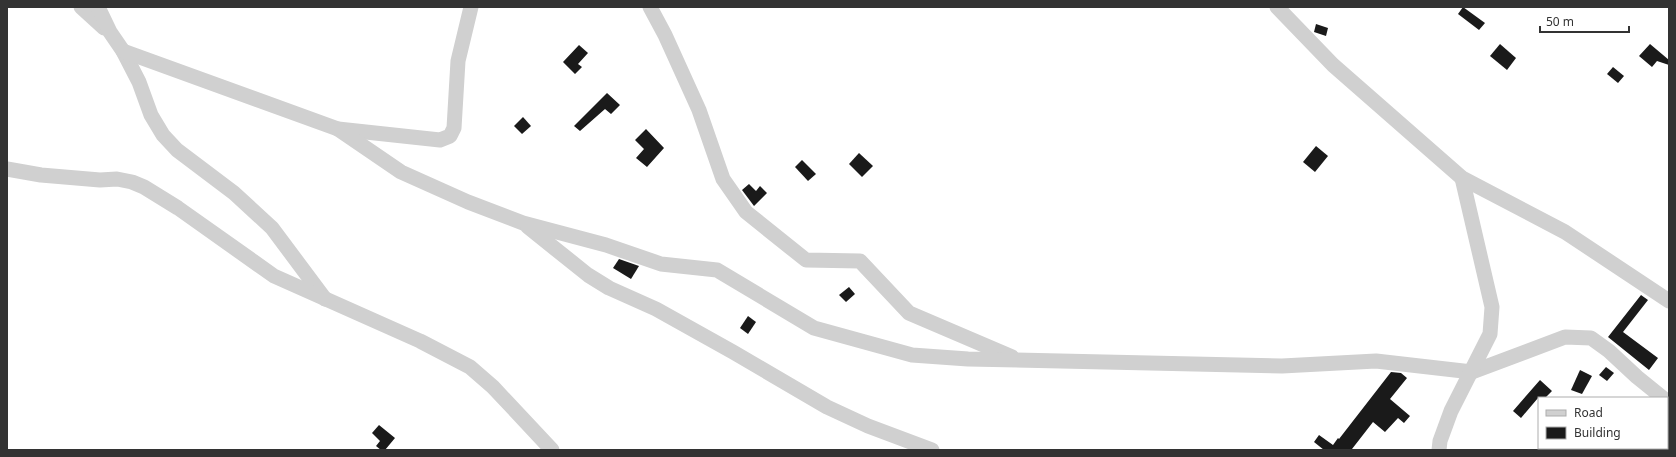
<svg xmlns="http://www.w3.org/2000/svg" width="1676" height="457" font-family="'Noto Sans',sans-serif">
<rect width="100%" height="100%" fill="#fff"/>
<g fill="#1a1a1a">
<path d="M1463 7 1485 23 1479 30 1458 14Z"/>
<path d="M1316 24 1328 28 1326 36 1314 32Z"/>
<path d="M1500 44 1516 58 1507 70 1490 56Z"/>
<path d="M1650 44 1669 60V65L1657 61 1652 67 1639 56Z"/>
<path d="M579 45 588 53 578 64 582 67 575 74 563 62Z"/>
<path d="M1613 67 1624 76 1618 83 1607 74Z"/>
<path d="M607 93 620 105 611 114 605 109 580 131 574 126Z"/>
<path d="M523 117 531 126 522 134 514 126Z"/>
<path d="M646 129 664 148 647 167 636 158 644 149 635 140Z"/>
<path d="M1316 146 1328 156 1315 172 1303 162Z"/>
<path d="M859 153 873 166 862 177 849 164Z"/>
<path d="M802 160 816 174 808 181 795 167Z"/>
<path d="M749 184 756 191 760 186 767 193 754 206 742 190Z"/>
<path d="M619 259 639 266 631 279 613 268Z"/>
<path d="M849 287 855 294 846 302 839 295Z"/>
<path d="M1641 295 1648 300 1623 332 1658 358 1649 370 1608 337Z"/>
<path d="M748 316 756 322 748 334 740 328Z"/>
<path d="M1606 367 1614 373 1607 381 1599 375Z"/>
<path d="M1580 370 1592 376 1582 394 1571 390Z"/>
<path d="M1391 372 1401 373 1407 378 1390 399 1410 416 1404 423 1398 418 1385 432 1373 422 1352 449 1353 450H1324L1314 442 1319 435 1333 445 1338 438 1339 439Z"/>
<path d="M1540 380 1552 391 1545 398H1538L1521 418 1513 411Z"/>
<path d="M379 425 395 438 385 450H381L376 446 380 441 372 433Z"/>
</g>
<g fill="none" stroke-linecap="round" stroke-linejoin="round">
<g stroke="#d0d0d0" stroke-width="15">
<path d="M81 7 104 28"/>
<path d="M98 7 110 32 123 51 139 82 151 115 163 135 177 150 234 193 272 228 325 299"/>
<path d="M650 7 665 35 699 110 723 179 746 212 806 260 860 261 909 313 1012 357"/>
<path d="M1277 7 1333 65 1462 178 1565 232 1669 301"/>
<path d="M123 51 338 129 440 140 450 136 454 128 458 61 471 7"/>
<path d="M338 129 401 172 468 202 523 223 606 245 661 264 717 270 814 328 912 355 968 359 1282 366 1376 361 1472 372 1565 337 1591 338 1609 351 1637 377 1663 398"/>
<path d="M7 169 41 175 100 180 117 179 132 182 144 187 178 208 274 276 420 341 470 367 493 387 552 450"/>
<path d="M528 227 588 275 609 288 656 309 733 352 827 407 868 426 932 450"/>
<path d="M1667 417 1669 421"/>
<path d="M1439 450 1440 441 1451 411 1490 334 1492 307 1462 178"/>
</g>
</g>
<rect width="1676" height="457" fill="none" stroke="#333333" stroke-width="16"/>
<rect x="1538" y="397" width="130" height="52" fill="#ffffff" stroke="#adadad"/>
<rect x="1546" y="410" width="20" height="6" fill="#d0d0d0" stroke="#adadad"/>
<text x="1574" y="417" font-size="12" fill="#333333">Road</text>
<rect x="1546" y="427" width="20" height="12" fill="#1a1a1a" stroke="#adadad"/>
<text x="1574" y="437" font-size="12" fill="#333333">Building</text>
<path d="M1540 26v6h89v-6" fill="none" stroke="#333333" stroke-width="2"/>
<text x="1546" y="26" font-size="12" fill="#333333" stroke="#ffffff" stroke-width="3" paint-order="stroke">50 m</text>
</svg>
